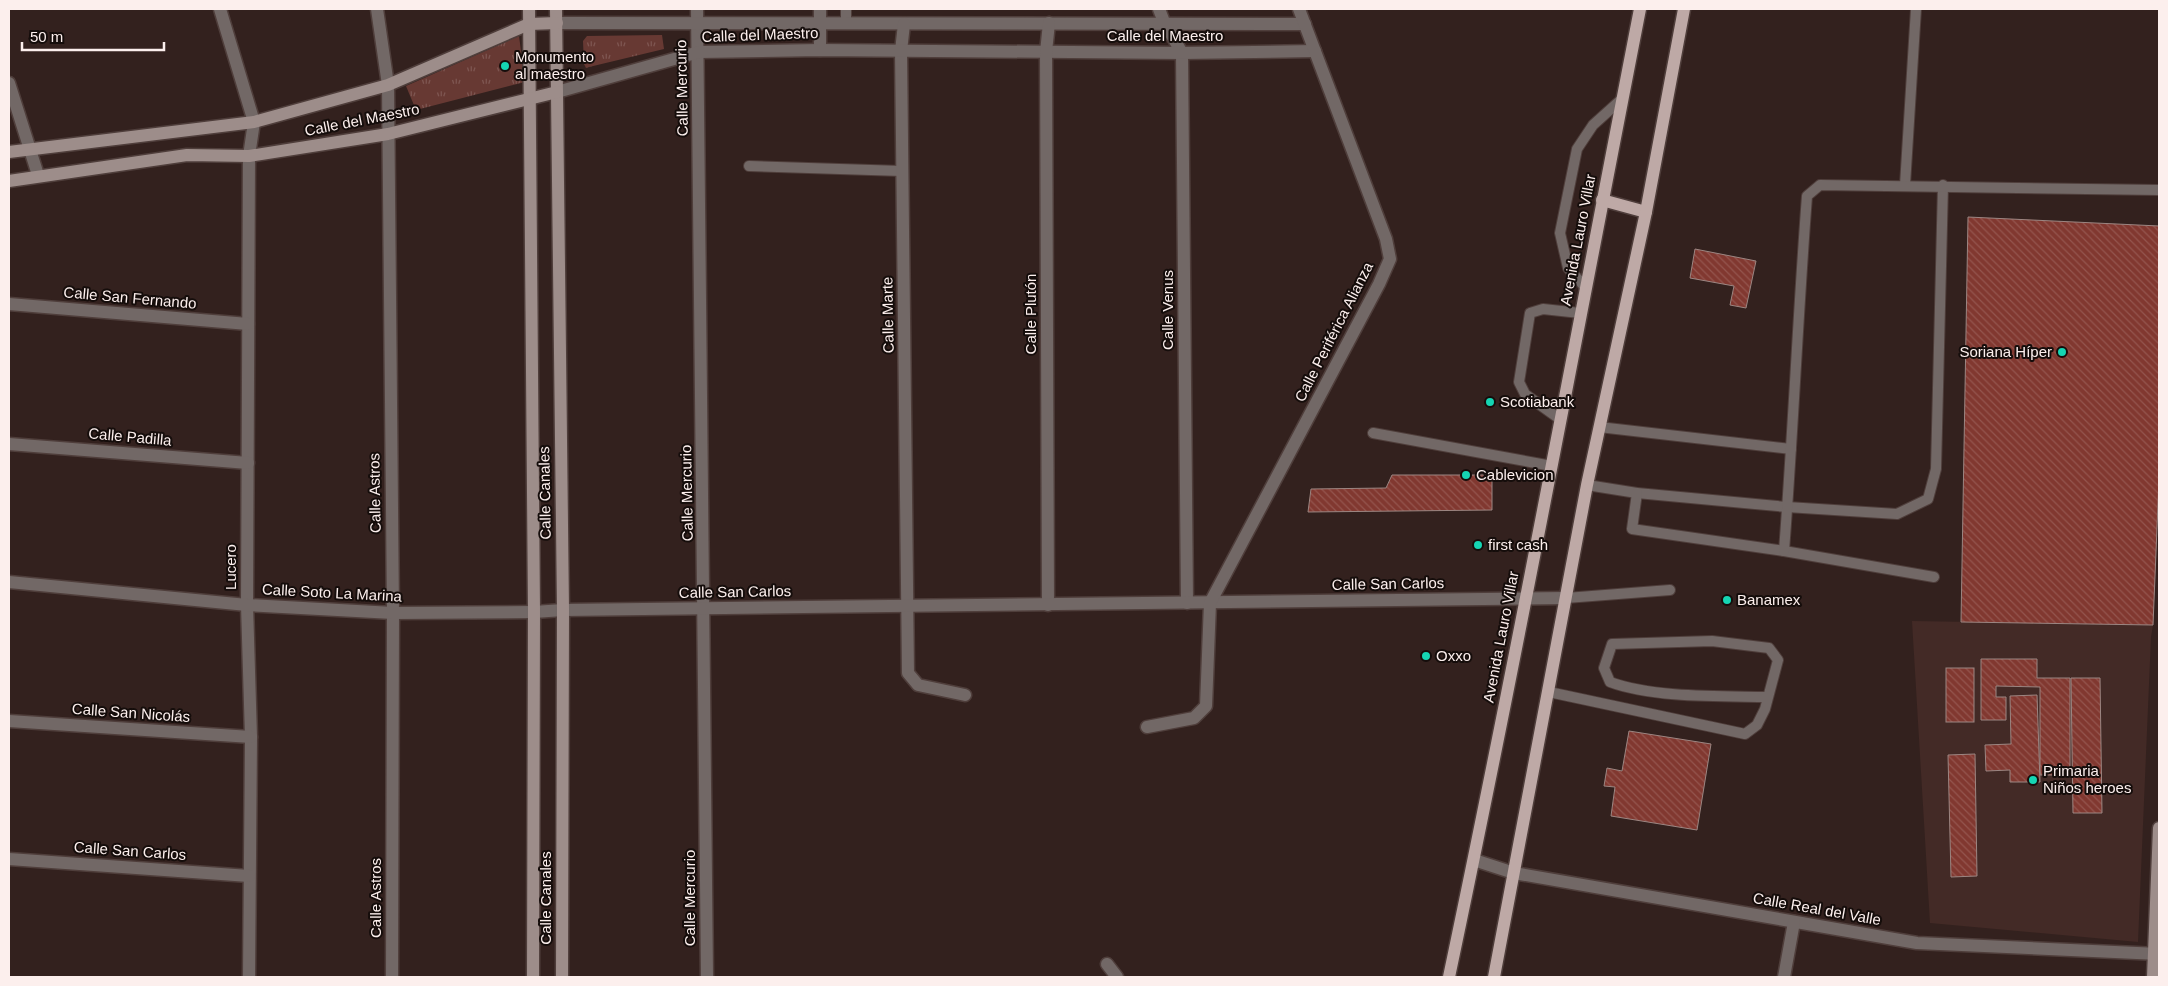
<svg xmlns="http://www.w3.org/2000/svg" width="2168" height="986" font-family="Helvetica,sans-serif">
<defs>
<pattern id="park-tufts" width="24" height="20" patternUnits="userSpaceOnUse" patternTransform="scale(1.25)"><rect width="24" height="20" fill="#673933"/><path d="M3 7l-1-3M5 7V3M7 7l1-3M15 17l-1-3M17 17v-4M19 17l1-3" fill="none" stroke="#7e5651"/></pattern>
<pattern id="building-back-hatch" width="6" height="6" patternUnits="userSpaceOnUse" patternTransform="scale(1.25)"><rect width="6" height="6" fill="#813830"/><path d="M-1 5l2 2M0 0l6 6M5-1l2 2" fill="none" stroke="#94554e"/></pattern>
</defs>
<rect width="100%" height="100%" fill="#33211e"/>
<path fill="#432a26" d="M1912 621 2153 625 2151 637 2138 942 1930 923Z"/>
<g fill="url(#park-tufts)">
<path d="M662 35 664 49 589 67 586 68 584 64 583 41 587 36Z"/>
<path d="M519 36 525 82 416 110 406 86Z"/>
</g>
<g fill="url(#building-back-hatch)" stroke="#9c8682">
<path d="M1968 217 2159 226V479L2153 625 1961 622Z"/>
<path d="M1695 249 1756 261 1746 308 1730 305 1734 286 1690 278Z"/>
<path d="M1392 475H1492V510L1308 512 1311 489 1386 488Z"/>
<path d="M1981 659H2037V678H2070V775H2040V687L1996 686V697H2006V720H1981Z"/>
<rect x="1946" y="668" width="28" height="54"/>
<path d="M2071 678H2100L2102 813H2073Z"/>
<path d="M2037 695 2040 782H2010V770L1986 771 1985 745 2011 744 2010 696Z"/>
<path d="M1629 731 1711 744 1697 830 1611 816 1615 787 1604 786 1607 768 1622 771Z"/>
<path d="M1975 754 1977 876 1951 877 1948 755Z"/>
</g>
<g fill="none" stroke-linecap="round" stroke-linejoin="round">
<defs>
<g id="service">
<path d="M846 24V9"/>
<path d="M749 166 902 171"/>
<path d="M1905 185 1916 9"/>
<path d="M1585 287 1568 268 1560 233 1577 149 1593 125 1623 98"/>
<path d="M1561 420 1525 394 1519 382 1530 313 1543 309 1580 313"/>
<path d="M1599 427 1791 449"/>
<path d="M1373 433 1552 466"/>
<path d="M1587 485 1637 493 1787 507 1897 514 1928 499 1936 469 1943 185"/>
<path d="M1637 493 1632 529 1784 551 1934 577"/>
<path d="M1784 551C1793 433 1798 314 1807 196L1820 185 2159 190"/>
<path d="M1566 598 1670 590"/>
<path d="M1549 692 1745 734 1757 725 1765 709 1778 660 1769 648 1712 641 1612 644 1604 668 1610 682C1653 698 1721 696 1767 697"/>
</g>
<g id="minor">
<path d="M220 9 254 122 249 156 247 605 251 737 249 977"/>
<path d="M377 9 388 85 393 613 392 977"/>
<path d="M697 9 707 977"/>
<path d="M1159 9 1164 22 1182 53 1187 603"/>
<path d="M557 23 1305 24"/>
<path d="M904 24 901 51 908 673 918 685 965 695"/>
<path d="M820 50V9"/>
<path d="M9 83 38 175"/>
<path d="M557 92 699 52 820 50 1182 53 1315 51"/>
<path d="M9 304 248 324"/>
<path d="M9 444 248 463"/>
<path d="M9 582 247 605 393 613 534 612"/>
<path d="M1048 605 1046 52 1049 23"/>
<path d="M563 610 1566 598"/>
<path d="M9 721 251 737"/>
<path d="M1147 727 1194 718 1206 706 1210 603 1379 284 1390 259 1386 239 1299 9"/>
<path d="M9 859 249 876"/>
<path d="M1474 860 1514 873 1917 943 2159 954"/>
<path d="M1107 964 1117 977"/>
<path d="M1784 977 1794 922"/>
</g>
<path id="tertiary" d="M534 612 563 610"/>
<g id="secondary">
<path d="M529 9 534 612 533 977"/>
<path d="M556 9 563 610 562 977"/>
<path d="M9 152 254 122 388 85 529 24 557 23"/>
<path d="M9 181 187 155 249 156 388 134 557 92"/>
<path d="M2153 977 2159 828"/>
</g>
<g id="primary">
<path d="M1602 200 1646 212"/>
<path d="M1449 977C1517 655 1577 332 1640 9"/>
<path d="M1494 977 1587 485 1646 212 1684 9"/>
</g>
</defs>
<use href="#service" stroke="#4f3e3b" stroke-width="12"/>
<use href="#minor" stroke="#4f3e3b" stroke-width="15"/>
<use href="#tertiary" stroke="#4f3e3b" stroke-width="15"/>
<use href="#secondary" stroke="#4f3e3b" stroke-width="15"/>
<use href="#primary" stroke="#4f3e3b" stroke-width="15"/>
<use href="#service" stroke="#726866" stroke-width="10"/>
<use href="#minor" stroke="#726866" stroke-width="12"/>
<use href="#tertiary" stroke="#726866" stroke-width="12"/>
<use href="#secondary" stroke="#9d8d8a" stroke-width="12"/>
<use href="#primary" stroke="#bea9a6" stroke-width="12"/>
</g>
<g fill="#15d5b3" stroke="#150d0b" stroke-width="2">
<circle cx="505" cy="66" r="5"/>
<circle cx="2062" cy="352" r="5"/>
<circle cx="1490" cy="402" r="5"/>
<circle cx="1466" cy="475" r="5"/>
<circle cx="1478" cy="545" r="5"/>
<circle cx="1727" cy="600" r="5"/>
<circle cx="1426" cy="656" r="5"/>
<circle cx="2033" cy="780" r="5"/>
</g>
<g text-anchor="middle" stroke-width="4" stroke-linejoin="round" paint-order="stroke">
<g font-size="15" fill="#fcefed" stroke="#150d0b">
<text transform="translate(760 35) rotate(-2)" y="5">Calle del Maestro</text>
<text x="1165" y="41">Calle del Maestro</text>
<text transform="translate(682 88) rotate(-91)" y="5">Calle Mercurio</text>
<text transform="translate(362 120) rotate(-11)" y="5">Calle del Maestro</text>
<text transform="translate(1578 240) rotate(-79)" y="5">Avenida Lauro Villar</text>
<text transform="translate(130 298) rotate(5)" y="5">Calle San Fernando</text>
<text transform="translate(1168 310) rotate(-90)" y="5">Calle Venus</text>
<text transform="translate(1031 314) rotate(-90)" y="5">Calle Plutón</text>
<text transform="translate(888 315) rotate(-91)" y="5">Calle Marte</text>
<text transform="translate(1334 332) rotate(-63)" y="5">Calle Periférica Alianza</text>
<text transform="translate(130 437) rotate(5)" y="5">Calle Padilla</text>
<text transform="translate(375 493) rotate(-91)" y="5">Calle Astros</text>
<text transform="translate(545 493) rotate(-91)" y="5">Calle Canales</text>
<text transform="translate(687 493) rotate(-91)" y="5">Calle Mercurio</text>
<text transform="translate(231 567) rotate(-90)" y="5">Lucero</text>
<text transform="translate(1388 584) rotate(-1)" y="5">Calle San Carlos</text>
<text transform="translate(735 592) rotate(-1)" y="5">Calle San Carlos</text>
<text transform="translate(332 593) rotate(3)" y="5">Calle Soto La Marina</text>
<text transform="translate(1501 637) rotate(-79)" y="5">Avenida Lauro Villar</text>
<text transform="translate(131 713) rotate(4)" y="5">Calle San Nicolás</text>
<text transform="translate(130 851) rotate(4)" y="5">Calle San Carlos</text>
<text transform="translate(376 898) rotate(-90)" y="5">Calle Astros</text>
<text transform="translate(546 898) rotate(-90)" y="5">Calle Canales</text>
<text transform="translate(690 898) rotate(-90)" y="5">Calle Mercurio</text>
<text transform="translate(1817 909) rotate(10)" y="5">Calle Real del Valle</text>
</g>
<g font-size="15" fill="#fcefed" stroke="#150d0b" text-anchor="start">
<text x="515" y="62">Monumento<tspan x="515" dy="17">al maestro</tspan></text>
<text x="2052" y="357" text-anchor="end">Soriana Híper</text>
<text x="1500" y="407">Scotiabank</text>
<text x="1476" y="480">Cablevicion</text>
<text x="1488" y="550">first cash</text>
<text x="1737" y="605">Banamex</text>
<text x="1436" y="661">Oxxo</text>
<text x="2043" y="776">Primaria<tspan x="2043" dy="17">Niños heroes</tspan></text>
</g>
</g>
<rect width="2168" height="986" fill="none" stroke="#fcefed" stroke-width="20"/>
<path d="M22 42v8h142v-8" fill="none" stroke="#fcefed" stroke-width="2.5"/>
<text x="30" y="42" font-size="15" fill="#fcefed" stroke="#150d0b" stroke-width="4" paint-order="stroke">50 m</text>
</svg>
